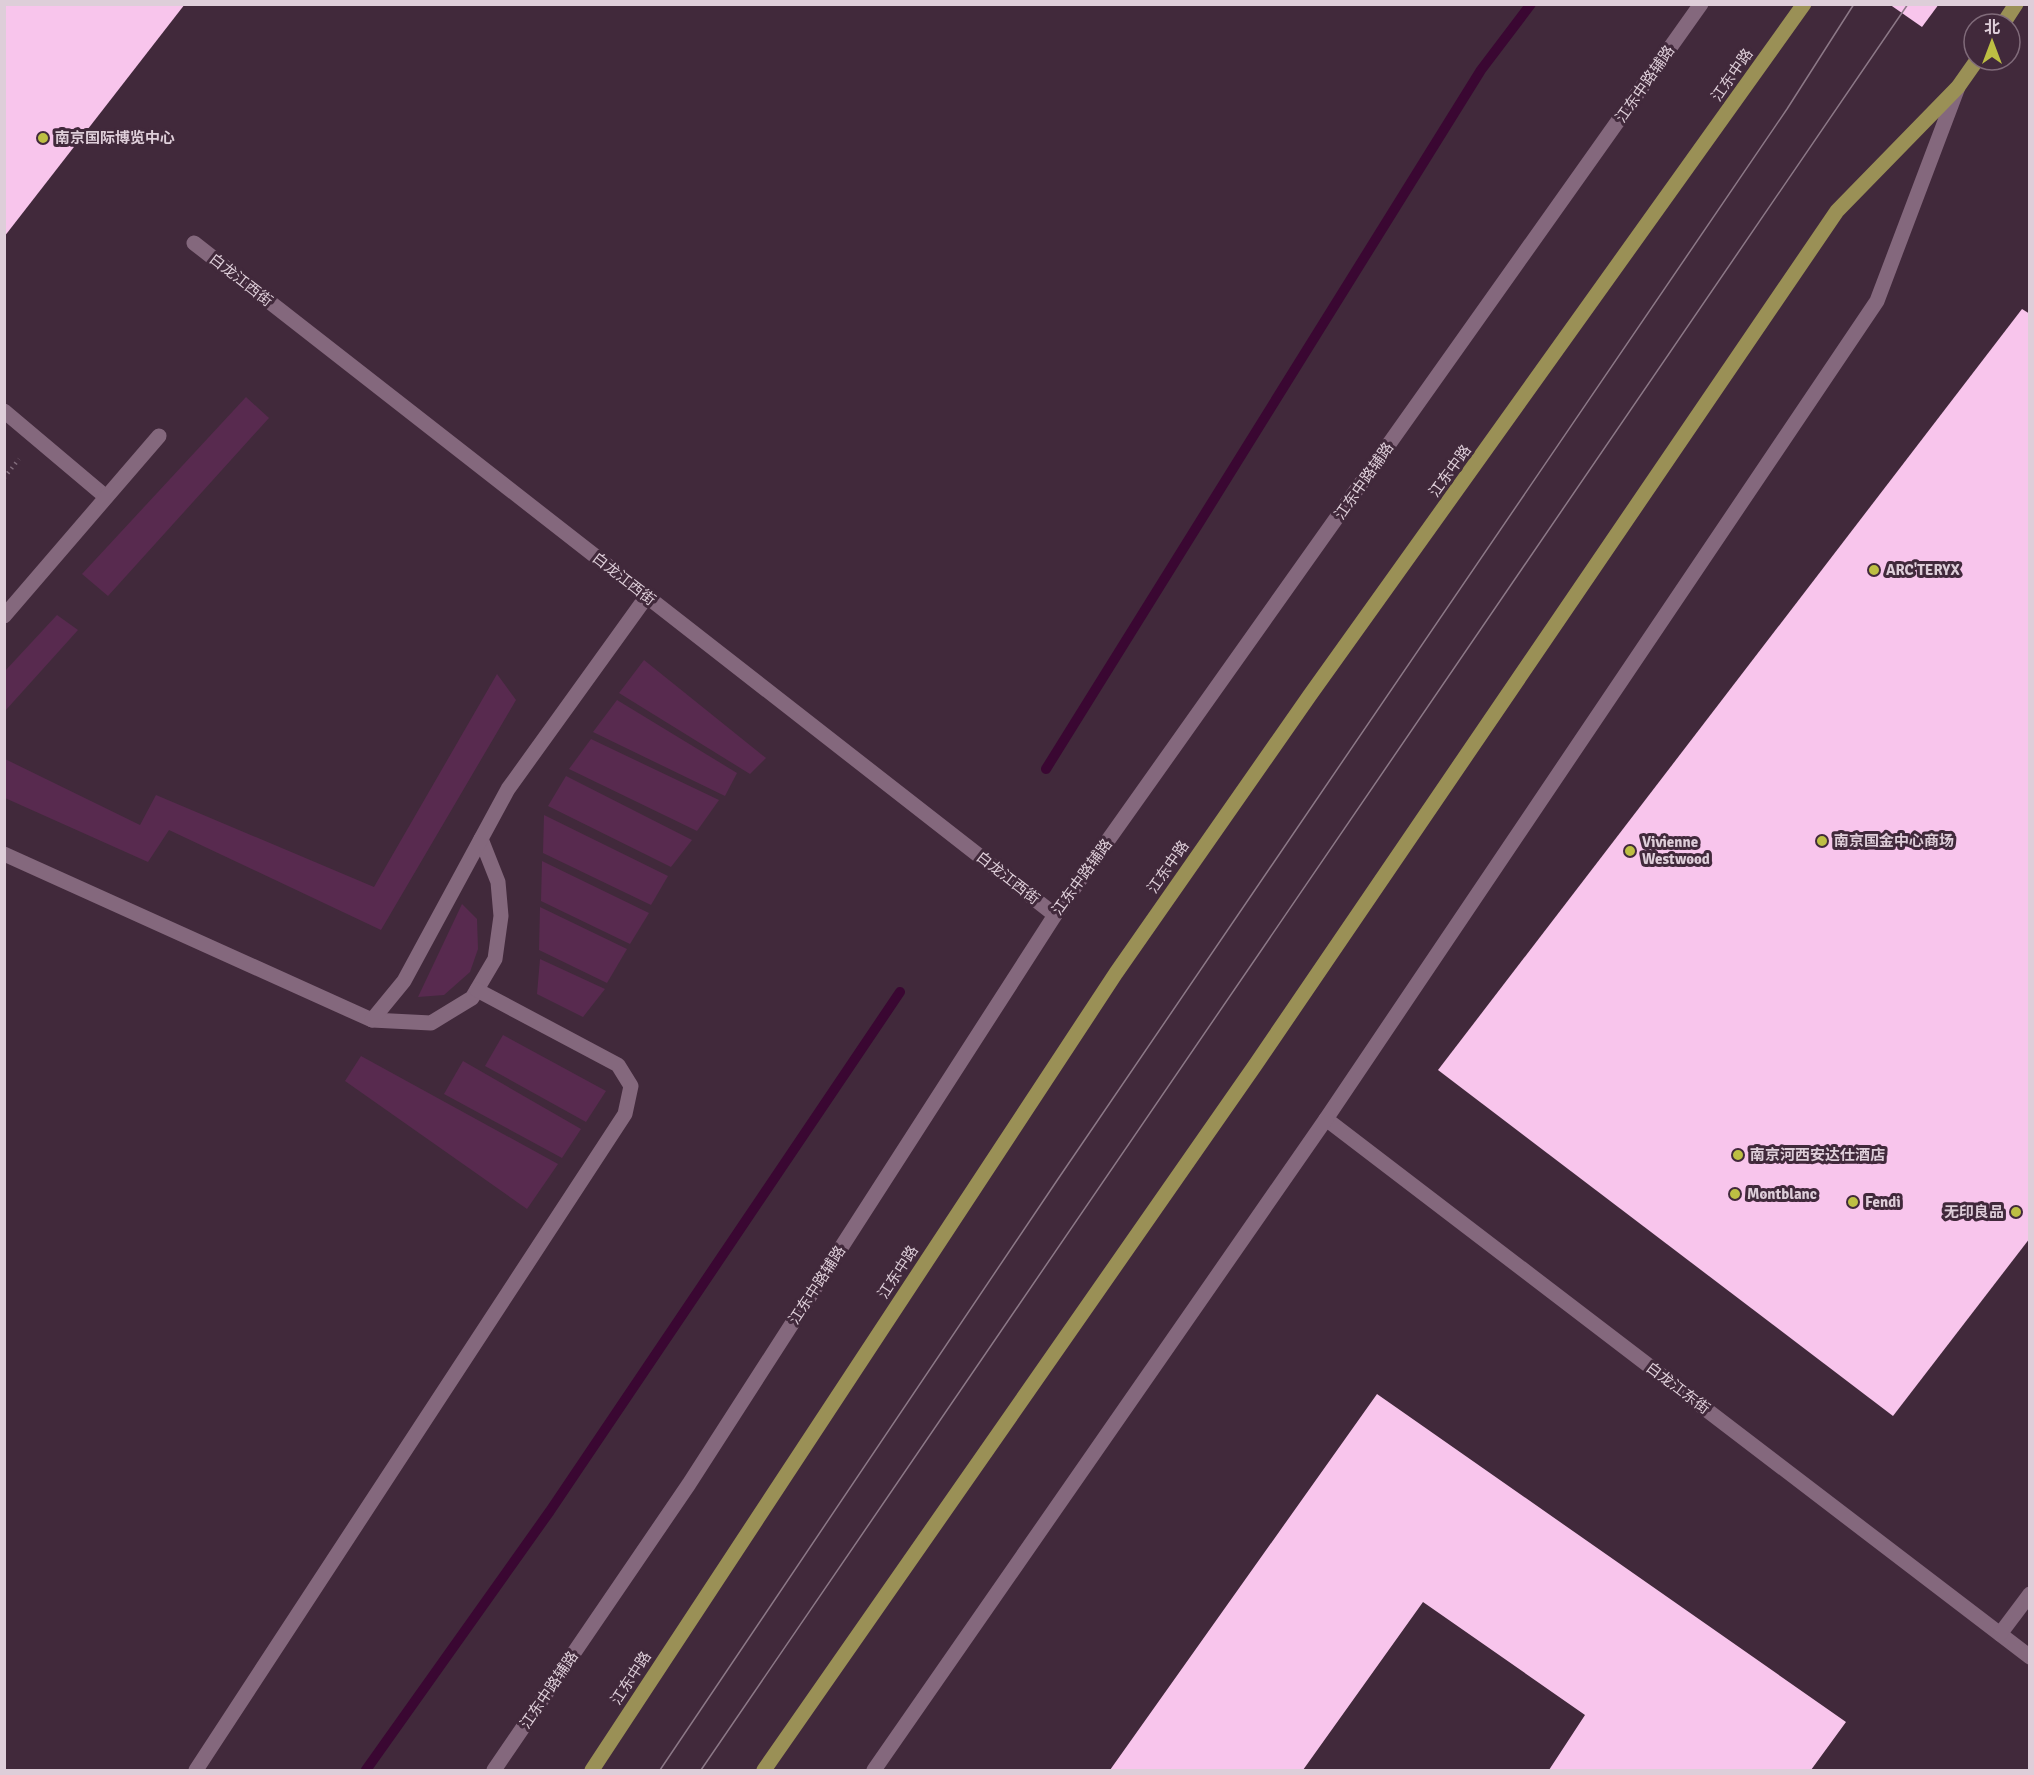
<svg xmlns="http://www.w3.org/2000/svg" width="2034" height="1775" font-family="Signika,'Noto Sans SC',sans-serif">
<rect width="100%" height="100%" fill="#41293b"/>
<g fill="#582a4f">
<path d="M246 397 269 418 108 596 82 574Z"/>
<path d="M57 615 78 630 5 711V671Z"/>
<path d="M644 660 766 758 750 774 619 693Z"/>
<path d="M497 674 516 700 381 930 169 830 148 862 5 798V759L140 825 156 795 374 887Z"/>
<path d="M617 700 737 773 725 796 593 732Z"/>
<path d="M591 739 719 800 697 831 569 769Z"/>
<path d="M566 776 692 840 671 867 548 806Z"/>
<path d="M544 815 668 876 651 905 543 853Z"/>
<path d="M542 861 649 913 630 944 541 901Z"/>
<path d="M462 904 477 919 478 949 470 972 444 995 418 997Z"/>
<path d="M540 907 627 949 607 983 539 950Z"/>
<path d="M540 959 605 989 583 1017 537 994Z"/>
<path d="M503 1035 606 1091 586 1122 485 1066Z"/>
<path d="M361 1056 558 1164 527 1209 345 1081Z"/>
<path d="M463 1061 581 1129 562 1158 444 1094Z"/>
</g>
<g fill="none" stroke-linecap="round" stroke-linejoin="round">
<g stroke="#3a0732" stroke-width="10">
<path d="M1046 769 1481 70 1531 4"/>
<path d="M366 1770 550 1511 900 992"/>
</g>
</g>
<g fill="#f8c5ec">
<path d="M4 4H185L4 237Z"/>
<path d="M1889 4H1939L1922 27Z"/>
<path d="M2022 309 2030 314V1238L1893 1416 1438 1070Z"/>
<path d="M1377 1394 1846 1722 1811 1770H1549L1585 1715 1423 1602 1303 1770H1110Z"/>
</g>
<g fill="none" stroke-linecap="round" stroke-linejoin="round">
<path stroke="#826d7c" stroke-width="4" stroke-dasharray="1.5 4.5" stroke-linecap="butt" d="M4 478 19 459"/>
<g stroke="#84687d" stroke-width="15">
<path d="M194 243 1055 915"/>
<path d="M4 411 106 497"/>
<path d="M4 616 159 436"/>
<path d="M4 854 372 1020 431 1023 472 998 495 959 501 916 498 882 481 839"/>
<path d="M372 1020 404 981 508 789 647 596"/>
<path d="M1326 1119 2030 1657"/>
<path d="M2000 1634 2030 1594"/>
<path d="M196 1770 625 1114 631 1086 618 1065 477 990"/>
</g>
<g stroke="#84687d" stroke-width="15">
<path d="M494 1770 689 1484 1055 915 1701 4"/>
<path d="M874 1770 1326 1119 1877 301 1958 87"/>
</g>
<g stroke="#9a9056" stroke-width="15">
<path d="M2003 24 2016 4"/>
<path d="M592 1770 1116 973 1310 695 1804 4"/>
<path d="M764 1770 1256 1064 1837 211 1958 87 1977 60"/>
</g>
<g stroke="#8c7887" stroke-width="1.5">
<path d="M660 1770 1058 1179 1787 109 1854 4"/>
<path d="M701 1770 1908 4"/>
</g>
</g>
<g fill="#bdbf43" stroke="#41293b" stroke-width="2">
<circle cx="43" cy="138" r="6"/>
<circle cx="1874" cy="570" r="6"/>
<circle cx="1822" cy="841" r="6"/>
<circle cx="1630" cy="851" r="6"/>
<circle cx="1738" cy="1155" r="6"/>
<circle cx="1735" cy="1194" r="6"/>
<circle cx="1853" cy="1202" r="6"/>
<circle cx="2016" cy="1212" r="6"/>
</g>
<g text-anchor="middle" stroke-width="6" stroke-linejoin="round" paint-order="stroke">
<g font-size="15" fill="#deced9" stroke="#41293b">
<text transform="translate(1732 75) rotate(-55)" y="5">江东中路</text>
<text transform="translate(1645 84) rotate(-55)" y="5">江东中路辅路</text>
<text transform="translate(241 280) rotate(38)" y="5">白龙江西街</text>
<text transform="translate(1450 471) rotate(-54)" y="5">江东中路</text>
<text transform="translate(1364 481) rotate(-55)" y="5">江东中路辅路</text>
<text transform="translate(624 579) rotate(38)" y="5">白龙江西街</text>
<text transform="translate(1168 867) rotate(-55)" y="5">江东中路</text>
<text transform="translate(1082 877) rotate(-54)" y="5">江东中路辅路</text>
<text transform="translate(1008 878) rotate(38)" y="5">白龙江西街</text>
<text transform="translate(898 1272) rotate(-57)" y="5">江东中路</text>
<text transform="translate(817 1285) rotate(-57)" y="5">江东中路辅路</text>
<text transform="translate(1678 1388) rotate(37)" y="5">白龙江东街</text>
<text transform="translate(631 1678) rotate(-57)" y="5">江东中路</text>
<text transform="translate(549 1690) rotate(-56)" y="5">江东中路辅路</text>
</g>
<g font-size="15" font-weight="bold" fill="#deced9" stroke="#41293b" text-anchor="start">
<text x="55" y="143">南京国际博览中心</text>
<text x="1886" y="575">ARC'TERYX</text>
<text x="1834" y="846">南京国金中心商场</text>
<text x="1642" y="847">Vivienne<tspan x="1642" dy="17">Westwood</tspan></text>
<text x="1750" y="1160">南京河西安达仕酒店</text>
<text x="1747" y="1199">Montblanc</text>
<text x="1865" y="1207">Fendi</text>
<text x="2004" y="1217" text-anchor="end">无印良品</text>
</g>
</g>
<rect width="2034" height="1775" fill="none" stroke="#deced9" stroke-width="12"/>
<g transform="translate(1992 42)"><circle r="28" fill="#41293b" stroke="#806b7a" stroke-width="1.5"/>
<path d="M0-4.5L10 22L0 15L-10 22Z" fill="#bdbf43"/>
<text y="-9" font-size="16" font-weight="bold" text-anchor="middle" fill="#deced9">北</text>
</g>
</svg>
